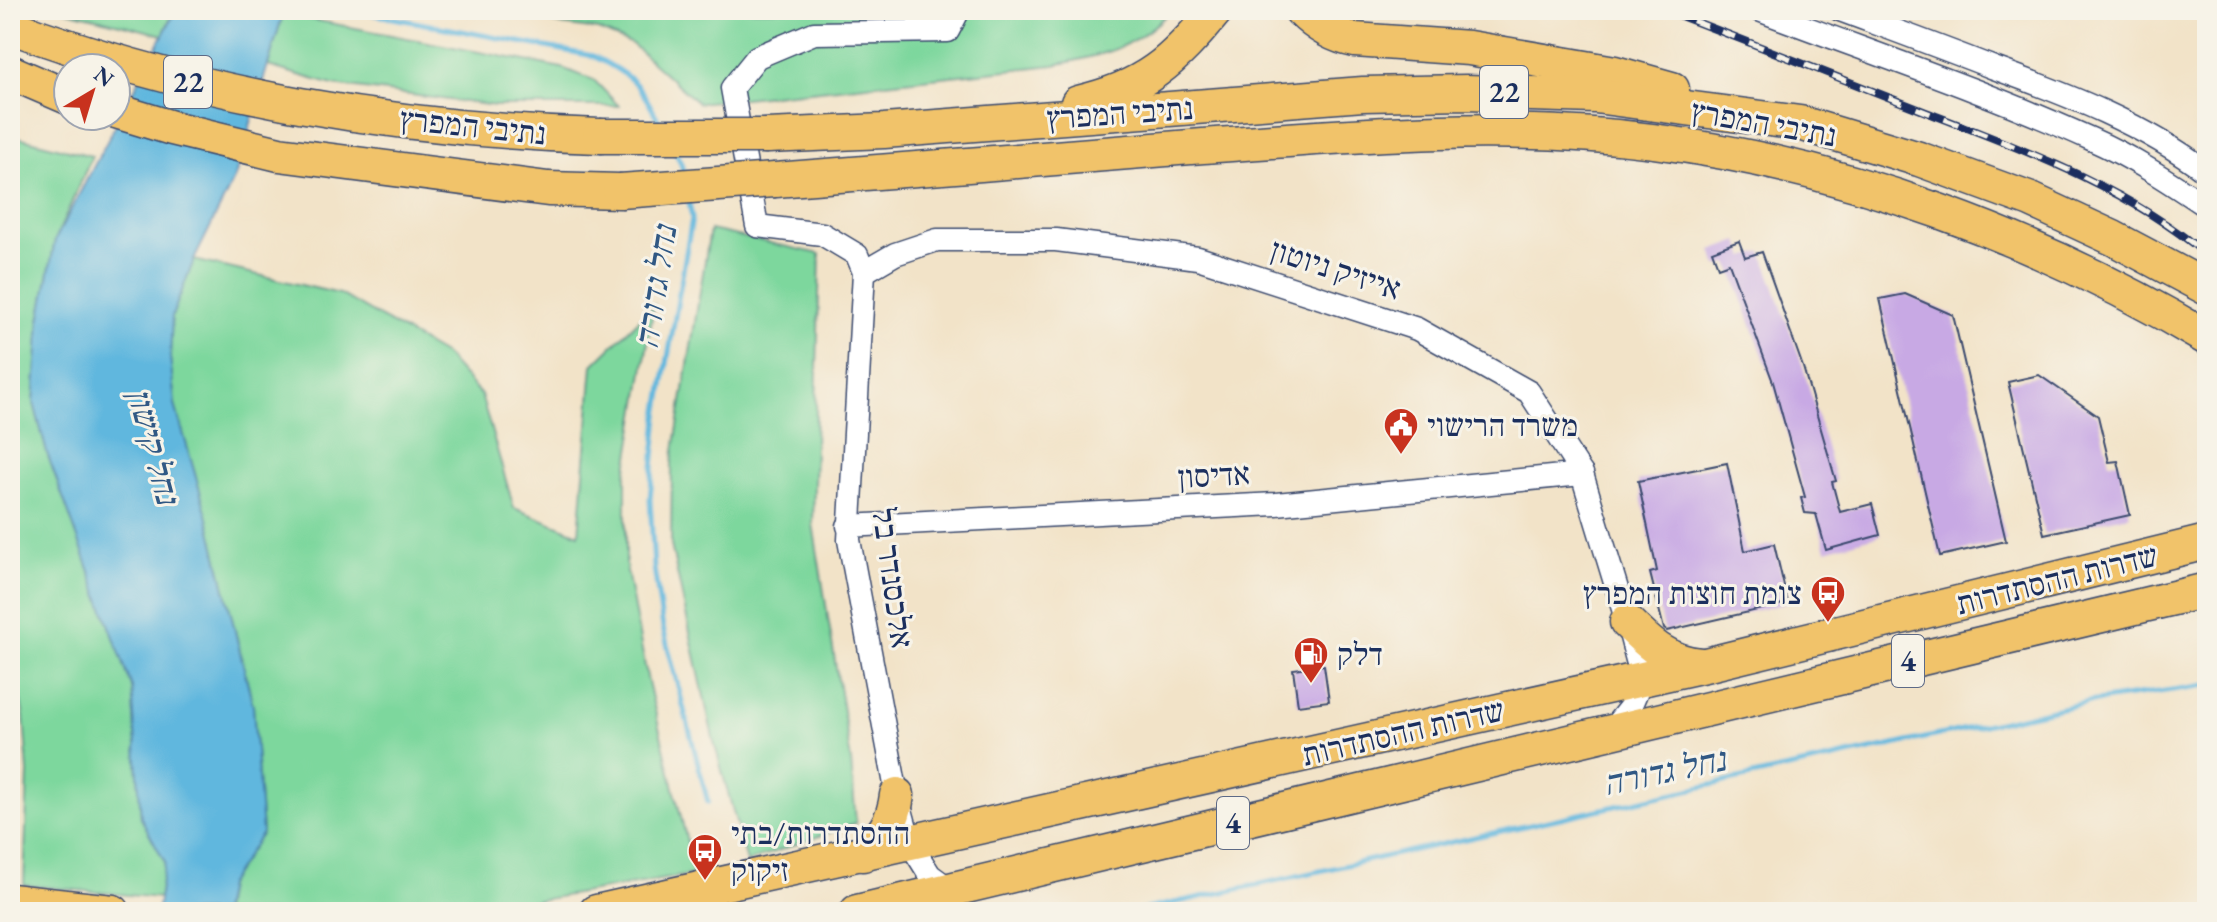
<svg xmlns="http://www.w3.org/2000/svg" width="2217" height="922" font-family="'EB Garamond','Frank Ruhl Libre',serif">
<rect width="100%" height="100%" fill="#f7f3e8"/>
<filter id="ink" filterUnits="userSpaceOnUse"><feTurbulence type="fractalNoise" baseFrequency=".0125" numOctaves="2"/><feDisplacementMap in="SourceGraphic" scale="16" xChannelSelector="R" yChannelSelector="G"/><feConvolveMatrix kernelMatrix="1 2 1 2 8 2 1 2 1" color-interpolation-filters="sRGB"/></filter>
<filter id="wash" filterUnits="userSpaceOnUse"><feTurbulence type="fractalNoise" baseFrequency=".006" numOctaves="4" result="noise"/><feDisplacementMap in="SourceGraphic" scale="32" xChannelSelector="R" yChannelSelector="G"/><feGaussianBlur stdDeviation="1.8" result="paint"/><feColorMatrix in="noise" values="0 0 0 0 0 0 0 0 0 0 0 0 0 0 0 0 0 1.4 0 .05"/><feComposite in="paint" operator="in"/></filter>
<g filter="url(#wash)">
<rect width="100%" height="100%" fill="#f2e3c8"/>
<g fill="#7dd79d" stroke="#4c837e" stroke-width="2">
<path d="M64 10H174L163 35Z"/>
<path d="M496 10H1171C1137 47 1102 56 1054 65L698 103 632 44 598 30 562 25Z"/>
<path d="M283 14 562 68 594 80 619 106H496L333 85 268 66Z"/>
<path d="M10 135 92 156 55 240 40 321 34 403 47 453 132 687 141 818 165 862 159 898 24 885 28 772 24 717 10 648Z"/>
<path d="M710 230 820 254 813 524 851 761 856 823 747 862 713 738 671 545 672 463Z"/>
<path d="M194 260 340 294 445 355 481 395 514 508 579 534 593 365 654 305 626 475V566L648 682 695 874 468 912H223L227 885 262 833 253 706 209 522 175 405 170 357 172 316Z"/>
</g>
<path fill="#61b7de" stroke="#3e739e" stroke-width="2" d="M174 10H284L235 177 194 260 172 316 170 357 175 405 209 522 253 706 262 833 227 885 222 912H157L165 862 141 818 132 687 47 453 34 403 40 321 55 240 172 18Z"/>
<g fill="none" stroke-linecap="round" stroke-linejoin="round">
<g stroke="#61b7de" stroke-width="5">
<path d="M351 10 593 56C635 77 639 84 661 125"/>
<path d="M673 148 681 163 684 176"/>
<path d="M688 197 692 218 658 416 650 499 654 568 663 628 708 802"/>
<path d="M1133 912 2089 702 2207 685"/>
</g>
</g>
<g id="blocks">
<g fill="#c8a9e4">
<path d="M1739 241 1745 257 1762 252 1803 367 1836 481 1832 482 1840 512 1872 504 1880 535 1826 550 1816 514 1805 513 1801 498 1805 497 1773 382 1729 263 1718 267 1712 251Z"/>
<path d="M1905 294 1953 315 2006 541 1940 556 1880 299Z"/>
<path d="M2039 375 2098 416 2109 462 2118 461 2130 515 2044 534 2008 382Z"/>
<path d="M1727 463 1745 551 1774 544 1788 603 1667 631 1664 629 1650 573 1657 571 1638 481Z"/>
<path d="M1324 665 1329 701 1298 705 1293 669Z"/>
</g>
</g>
</g>
<g filter="url(#ink)">
<use href="#blocks" fill-opacity="0" stroke="#3b4a6e" stroke-width="2"/>
<g fill="none" stroke-linecap="round" stroke-linejoin="round">
<defs>
<g id="minor">
<path d="M1759 10C1869 52 1983 90 2091 139 2132 157 2170 182 2207 207"/>
<path d="M1840 10C1891 29 1943 48 1994 68 2068 95 2144 124 2207 172"/>
<path d="M864 272 895 254 937 240H1056L1198 258 1417 329 1529 392 1582 474 1627 622 1642 679 1630 707 1610 732"/>
<path d="M848 526 1276 504 1582 474"/>
<path d="M952 891 930 875 910 843 897 795 849 540 864 272 857 255 822 234 757 226 732 88 757 57 814 33 948 31 959 10"/>
</g>
<g id="highway">
<path d="M1301 10C1317 26 1333 36 1355 40L1469 48 1615 73 1672 89"/>
<path d="M10 26C197 96 400 130 600 136"/>
<path d="M10 72 68 97"/>
<path d="M1078 103C1145 88 1173 62 1216 10"/>
<path d="M116 111 172 128 279 154 548 189 620 191"/>
<path d="M767 136 884 131 1363 94 1466 92 1595 96 1800 123 1919 159 2031 200 2113 238 2207 288"/>
<path d="M775 180C918 169 1060 158 1203 146 1352 135 1503 122 1653 141 1847 166 2039 238 2207 338"/>
<path d="M1627 622C1649 644 1669 663 1701 665"/>
<path d="M863 854C883 837 894 821 897 795"/>
<path d="M10 901 113 912"/>
<path d="M596 912 1705 665 2207 542"/>
<path d="M857 912 2207 590"/>
</g>
</defs>
<use href="#minor" stroke="#3b4a6e" stroke-width="25"/>
<use href="#highway" stroke="#3b4a6e" stroke-width="37"/>
<use href="#minor" stroke="#fff" stroke-width="22"/>
<use href="#highway" stroke="#f1c36a" stroke-width="34"/>
<defs>
<path id="rail" d="M1665 10C1752 43 1839 78 1926 112 2024 150 2125 186 2207 255"/>
</defs>
<use href="#rail" stroke="#1b2f5e" stroke-width="8"/>
<use href="#rail" stroke="#f7f3e8" stroke-width="5" stroke-dasharray="15" stroke-linecap="butt"/>
<defs>
<g id="highway-bridge">
<path d="M600 136H767"/>
<path d="M620 191 775 180"/>
</g>
</defs>
<use href="#highway-bridge" stroke="#3b4a6e" stroke-width="37" stroke-linecap="butt"/>
<use href="#highway-bridge" stroke="#f1c36a" stroke-width="34"/>
</g>
</g>
<defs>
<symbol id="civic-pin" viewBox="-11 -11 22 30"><path d="M0 17L-7.5 6A9.5 9.5 0 1 1 7.5 6Z" fill="#c8321e" stroke="#f7f3e8"/><path d="M-.6-6.5H3V-4.5H.6V-3L4-1V1h2V6H-6V1h2V-1L-.6-3ZM-1.2 2.5V6h2.4V2.5Z" fill="#fff"/></symbol>
<symbol id="bus-pin" viewBox="-11 -11 22 30"><path d="M0 17L-7.5 6A9.5 9.5 0 1 1 7.5 6Z" fill="#c8321e" stroke="#f7f3e8"/><path d="M-5-6H5V4H4V6H2V4H-2V6H-4V4H-5ZM-3.5-4V0h7V-4ZM-3.5 1.2v1.5H-2V1.2ZM2 1.2v1.5H3.5V1.2Z" fill="#fff"/></symbol>
<symbol id="fuel-pin" viewBox="-11 -11 22 30"><path d="M0 17L-7.5 6A9.5 9.5 0 1 1 7.5 6Z" fill="#c8321e" stroke="#f7f3e8"/><path d="M-5.5-6h7V0h2V4h1.3V-2.5L3-4.5l.8-.8L6-3V5H2.5V1h-1V6h-7ZM-4.2-4.7v3.2H.2V-4.7Z" fill="#fff"/></symbol>
</defs>
<g fill-rule="evenodd">
<use href="#civic-pin" x="1381" y="405" width="40" height="54"/>
<use href="#bus-pin" x="1808" y="573" width="40" height="54"/>
<use href="#fuel-pin" x="1291" y="634" width="40" height="54"/>
<use href="#bus-pin" x="685" y="831" width="40" height="54"/>
</g>
<g text-anchor="middle" stroke-width="6" stroke-linejoin="round" paint-order="stroke">
<g fill="#f7f3e8" stroke="#5d6a87" stroke-width="2">
<rect x="164" y="56" width="48" height="52" rx="6"/>
<rect x="1480" y="66" width="48" height="52" rx="6"/>
<rect x="1892" y="635" width="32" height="52" rx="6"/>
<rect x="1217" y="797" width="32" height="52" rx="6"/>
</g>
<g font-size="30" font-weight="bold" fill="#1b2f5e">
<text x="188" y="92">22</text>
<text x="1504" y="102">22</text>
<text x="1908" y="671">4</text>
<text x="1233" y="833">4</text>
</g>
<g font-size="32" fill="#1b2f5e" stroke="#f7f3e8">
<text transform="translate(1120 113) rotate(-4)" y="11">נתיבי המפרץ</text>
<text transform="translate(1764 123) rotate(10)" y="11">נתיבי המפרץ</text>
<text transform="translate(473 126) rotate(6)" y="11">נתיבי המפרץ</text>
<text transform="translate(1336 269) rotate(18)" y="11">אייזיק ניוטון</text>
<text transform="translate(1214 475) rotate(-3)" y="11">אדיסון</text>
<text transform="translate(893 578) rotate(82)" y="11">אלכסנדר בל</text>
<text transform="translate(2057 579) rotate(-14)" y="11">שדרות ההסתדרות</text>
<text transform="translate(1403 732) rotate(-13)" y="11">שדרות ההסתדרות</text>
</g>
<g font-size="32" fill="#1b2f5e" stroke="#f7f3e8" text-anchor="start">
<text x="1427" y="436">משרד הרישוי</text>
<text x="1802" y="604" text-anchor="end">צומת חוצות המפרץ</text>
<text x="1337" y="665">דלק</text>
<text x="731" y="844">ההסתדרות/בתי<tspan x="731" dy="37">זיקוק</tspan></text>
</g>
<g font-size="34" font-style="italic" fill="#305884" stroke="#f7f3e8">
<text transform="translate(655 287) rotate(-81)" y="12">נחל גדורה</text>
<text transform="translate(154 446) rotate(75)" y="12">נחל קישון</text>
<text transform="translate(1664 771) rotate(-12)" y="12">נחל גדורה</text>
</g>
</g>
<rect width="2217" height="922" fill="none" stroke="#f7f3e8" stroke-width="40"/>
<g transform="translate(92 92) rotate(38)"><circle r="38" fill="#f7f3e8" stroke="#9fa5b1" stroke-width="2"/>
<path d="M0-6L14 30L0 20L-14 30Z" fill="#c8321e"/>
<text y="-12" font-size="22" font-weight="bold" text-anchor="middle" fill="#1b2f5e">N</text>
</g>
</svg>
